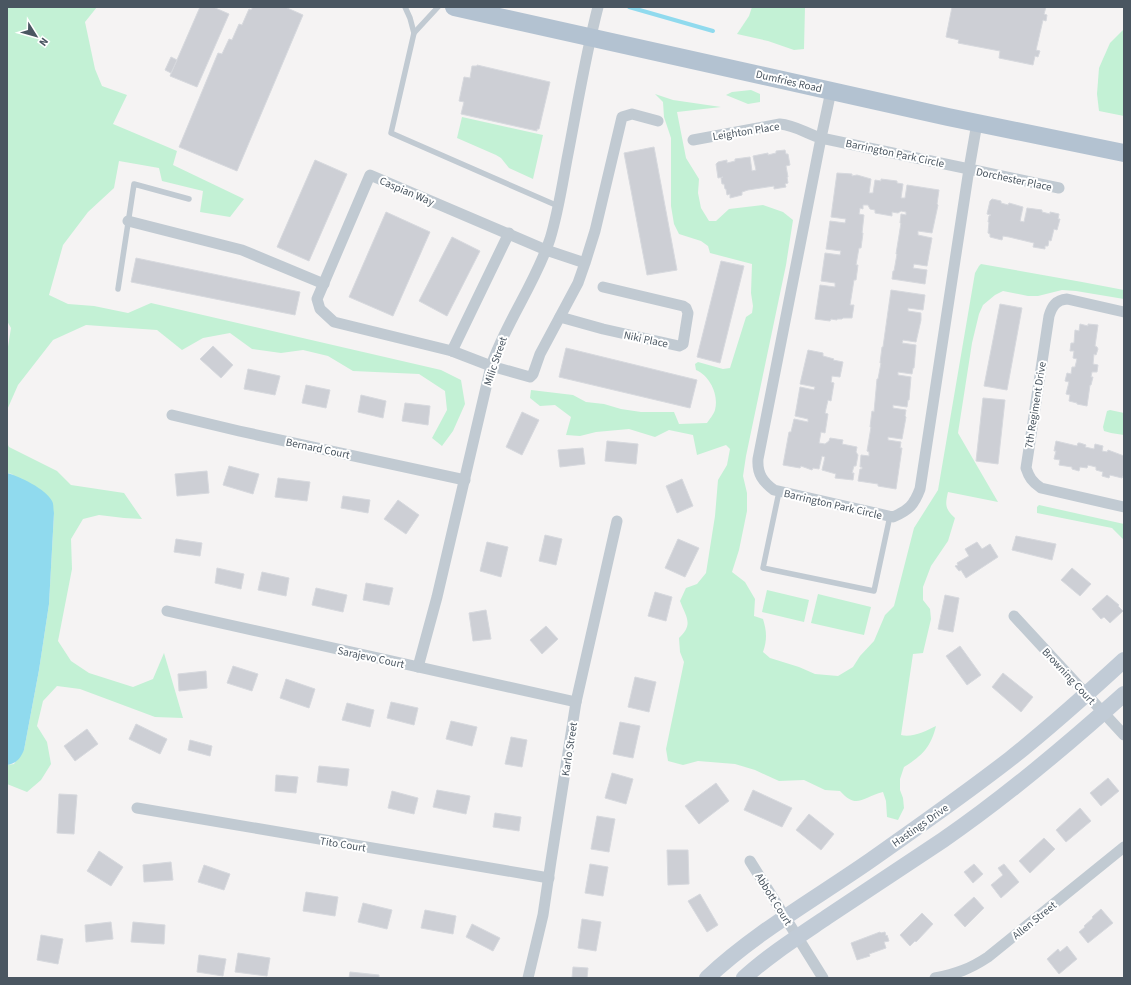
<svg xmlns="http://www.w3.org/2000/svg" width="1131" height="985" font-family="'Source Sans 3',sans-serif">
<rect width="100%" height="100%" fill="#f5f3f3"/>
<g fill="#c3f1d5">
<path d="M7 7H97L85 22 95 69 102 86 127 95 113 124 177 151 173 165 244 199 230 217 200 212 203 191 162 181 159 168 119 161 114 188 88 212 63 245 49 295 68 304 94 306 128 313 151 303 441 370 461 380 465 404 453 431 442 446 432 438 447 410 445 391 419 374 353 371 328 356 303 350 281 353 252 349 230 333 203 338 182 350 157 330 86 325 53 340 18 385 7 410V353L11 328 7 321Z"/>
<path d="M752 7H805L804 49 794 50 768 41 737 34 749 16Z"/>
<path d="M1124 29V116L1099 111 1097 94 1099 68 1110 43Z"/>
<path d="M751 90 760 94V102L748 104 726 95 732 92Z"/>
<path d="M655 94 673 100 721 107 677 112 686 158 699 179 698 193 701 208 709 221H716L729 209 763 205 783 212 793 220 786 265 746 456 743 476 747 493V511L739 550 732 572 745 582 755 599 754 616 763 619C767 632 767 640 763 652L770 658 799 667 815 674 838 676 853 667 860 656 874 641 885 615 894 606 914 528 938 490 975 273 979 266 981 264 1082 282 1124 290V299L1076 291 1062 290 1038 296H1028L1003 291 995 295 983 305 979 314 972 343 958 433 998 502 948 492C945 505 945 509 955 518L948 541 931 566 923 587V600L930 609 931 619 923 653 913 654 901 735C912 738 926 731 936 726 931 747 922 756 904 767L900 779V790L903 798 904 808 898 820 887 817 886 801 883 792C862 797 857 810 840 791L825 790 804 780 779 781 755 770 735 764 698 761 683 765 668 761 666 749 684 662 680 652 679 638C694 624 686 617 680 601L686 588 697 584 706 573 715 516 718 480 727 465 730 449 726 445 697 455 693 435 669 430 655 437 629 429 596 432 580 436 566 435 571 417 555 405 540 406 530 398 531 390 573 395 586 402 604 404 621 409 641 412H674L679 424 707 423C709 420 714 414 715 410 719 395 710 376 696 370L695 364 698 362 723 369 730 368 746 317 752 313 753 306 751 293 752 264 710 253 708 246 701 241 679 234 674 224 671 206V138L664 117 663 102Z"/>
<path d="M462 117 543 135 533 179 509 168 501 158 496 155 457 138Z"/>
<path d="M1110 410 1124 413V435L1111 433 1104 431 1103 427 1107 411Z"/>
<path d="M7 443 9 447 57 471 71 485 124 493 142 519 124 518 99 515 83 519 71 539 72 569 58 641 71 661 89 673 133 687 153 679 164 653 183 718 155 717 80 689 57 686 43 701 37 726 47 742 51 764 41 780 27 792 7 784V765L14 764 24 750 39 670 49 604 54 513 12 474 7 473Z"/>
<path d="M1039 505 1124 524V540L1112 528 1037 513V507Z"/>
<path d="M767 590 809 600 804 622 762 612Z"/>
<path d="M818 594 871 607 864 635 811 623Z"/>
</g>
<path fill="#90daee" d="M7 473C19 476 46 489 52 501 54 504 53 509 54 513L49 604 39 670 24 750C20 759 17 763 7 765Z"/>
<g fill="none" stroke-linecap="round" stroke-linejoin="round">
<path stroke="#90daee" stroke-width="4" d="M629 7 713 31"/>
</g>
<g fill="#cdcfd5" stroke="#d7d9de">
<path d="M200 7H213L229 14 197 87 170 76Z"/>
<path d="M253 7H285L303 15 237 171 179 147 218 53 222 54 229 39 232 40 239 24 242 25 249 9 251 10Z"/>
<path d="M952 7H1046L1044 14 1047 15 1046 21 1043 20 1036 50 1040 51 1038 57 1035 56 1033 65 999 58 1000 51 958 43 959 40 946 37Z"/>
<path d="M171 57 177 60 171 73 165 70Z"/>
<path d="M477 65 550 82 539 129H537V131L461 114 464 102 459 101 464 77 470 78 472 66H477Z"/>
<path d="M654 147 677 270 647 275 624 153Z"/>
<path d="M785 150 786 154H788L790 165 786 166 788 177H787L788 183 785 184 786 187 774 189V186L748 190 742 192V195L730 198V194L727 195 726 189H725L724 184H722L721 178 723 177 718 178 716 164 718 162 727 160V163L735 161V159L750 157 752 171 756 170 753 156 768 153V155L776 153V151Z"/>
<path d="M315 160 347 174 309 261 277 247Z"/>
<path d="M837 173 852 174V176L857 175 871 179 869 193H873L875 180 881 181V179L897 181V183L903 184 901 198H905L907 185 939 190 937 204 938 205 932 233 918 231V235L932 238 927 266 914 264 913 268 927 270 925 284 892 279 893 271H894L897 254H896L901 223H900L901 214 906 215V212L901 211 898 213 892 212V216L875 213V210L870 209 868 205H863V209L860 208 859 214 864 215 862 233H863L861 248H859L856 265H858L856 280H854L850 305H854L852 318H843L842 319H837V320L831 319 830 321 815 319 820 285 835 287V283L821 281 825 253 840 255 841 251 826 249 830 221 845 223 846 219 831 217Z"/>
<path d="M992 199 1001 201V203L1008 205 1009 203 1023 207 1020 221 1024 222 1027 208 1042 210V212L1050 214V212L1059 214 1058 219H1060L1057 230 1054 229 1051 241 1049 240 1048 246H1045V249L1033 247 1034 243 1009 237 1003 236 1002 240 990 237V234L988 233 989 222H988L989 216 991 215 987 214 990 201Z"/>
<path d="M386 212 430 232 393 316 349 297Z"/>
<path d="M452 237 480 251 447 316 419 301Z"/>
<path d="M136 258 300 292 295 315 131 282Z"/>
<path d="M721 261 744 266 720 363 697 357Z"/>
<path d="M891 290 925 295 923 310 908 308V311L921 313V320L916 342 903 340 902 343 916 345 914 368H913L912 374 898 372V375L911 377 909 400H908L907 407 893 405V408L906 410 905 416 906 417 902 439 888 437V440L901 442 900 448H902L896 489 878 486V484L858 481 860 469H862V467H860L861 455 869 456V452L867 451 871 427H870L872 411 874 412 877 379H878L881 363H880L882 347H883Z"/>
<path d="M1000 304 1022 308 1007 390 984 386Z"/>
<path d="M1080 324 1088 326V324L1098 325 1095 346 1097 347 1098 349 1096 355 1094 354 1093 364 1098 365 1097 372H1092L1091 377H1093L1091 385H1090L1087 406 1077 404V403L1069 401 1070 395 1066 394 1069 382 1065 381 1067 373 1071 374 1072 367H1075L1077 359 1073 358 1074 351H1070L1071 343H1074L1075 330 1079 331Z"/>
<path d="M213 346 233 365 221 378 200 359Z"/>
<path d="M566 348 697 380 690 408 559 377Z"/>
<path d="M808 350 823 353V356L834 359 833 360 843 362 840 377 832 376 831 382 834 383 831 401 828 400 825 413 828 414 825 433 821 432 819 443 825 444 829 441 830 438 843 440 842 444 857 447 856 452 858 455 856 466H854L852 473H854L853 480 835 478 836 474 822 470 825 457 822 456 819 469 813 468 812 470 801 466 800 468 783 465 789 432H791L794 419 808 422V419L795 416 800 387 814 390 815 387 800 384Z"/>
<path d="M248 369 280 376 275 395 244 389Z"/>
<path d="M306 385 330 390 326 408 302 403Z"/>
<path d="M361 395 386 401 383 418 358 412Z"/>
<path d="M983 398 1005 400 998 464 976 461Z"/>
<path d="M405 403 430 406 428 425 402 421Z"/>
<path d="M522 412 539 420 522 455 506 447Z"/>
<path d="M607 441 638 444 636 464 605 461Z"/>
<path d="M1056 441 1077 446 1078 443H1080L1086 445 1085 447 1094 449 1095 444 1103 446 1102 451 1107 452 1108 450 1124 456V474L1122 478 1110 475 1109 478 1102 476 1103 472 1096 470V467L1088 465 1087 468 1080 467 1079 471 1072 469V467L1059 465 1060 460 1054 459 1056 451H1054Z"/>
<path d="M583 448 585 464 560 467 558 450Z"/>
<path d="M229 466 259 474 253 494 223 485Z"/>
<path d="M207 471 209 493 177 496 175 474Z"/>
<path d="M278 478 310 482 307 501 275 497Z"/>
<path d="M682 479 693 506 677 513 666 486Z"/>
<path d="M343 496 370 500 368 513 341 508Z"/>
<path d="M398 500 419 515 406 534 384 519Z"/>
<path d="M545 535 562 539 556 565 539 561Z"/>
<path d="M1016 536 1056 544 1052 560 1012 550Z"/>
<path d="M176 539 202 543 200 556 174 552Z"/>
<path d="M678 539 699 548 685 577 665 568Z"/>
<path d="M487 542 508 547 501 577 480 571Z"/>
<path d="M977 542 982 549 990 544 998 557 966 578 961 570 959 571 955 566 958 565 957 563 969 556 965 549Z"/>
<path d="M217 568 244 574 241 589 215 583Z"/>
<path d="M1072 568 1091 584 1080 596 1061 580Z"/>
<path d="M262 572 289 578 286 596 258 590Z"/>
<path d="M366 583 393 588 389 605 363 600Z"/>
<path d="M316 588 347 595 343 612 312 605Z"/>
<path d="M655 592 672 597 666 621 648 616Z"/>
<path d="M945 595 959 598 953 632 938 629Z"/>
<path d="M1107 595 1119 605 1118 606 1123 611 1110 623 1104 617 1101 619 1092 609Z"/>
<path d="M486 610 491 639 473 641 469 613Z"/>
<path d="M546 626 558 639 542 654 530 640Z"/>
<path d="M960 646 981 675 967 685 946 656Z"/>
<path d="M233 666 258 674 252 691 227 683Z"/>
<path d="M206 671 207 688 179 691 178 674Z"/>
<path d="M1003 673 1033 697 1021 712 992 687Z"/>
<path d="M635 677 656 682 649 712 628 707Z"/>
<path d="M286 679 315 689 309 708 280 698Z"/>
<path d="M391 702 418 708 414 725 387 718Z"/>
<path d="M347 703 374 710 370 727 342 720Z"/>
<path d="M451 721 477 727 472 746 446 739Z"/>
<path d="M620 722 640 726 633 758 613 754Z"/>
<path d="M136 724 167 739 160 754 129 739Z"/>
<path d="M87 729 98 744 75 761 64 746Z"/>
<path d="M511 737 527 740 522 767 505 764Z"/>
<path d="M190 740 212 746 210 756 188 750Z"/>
<path d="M319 766 349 769 347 786 317 782Z"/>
<path d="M612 773 633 779 626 804 605 798Z"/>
<path d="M276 775 298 777 296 793 275 791Z"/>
<path d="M1108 778 1119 791 1101 806 1090 793Z"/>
<path d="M716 783 729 801 699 824 685 806Z"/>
<path d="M437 790 470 796 466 814 433 807Z"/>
<path d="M753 790 792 808 782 827 744 810Z"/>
<path d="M392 791 418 798 414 814 388 808Z"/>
<path d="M59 794 77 795 74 834 57 833Z"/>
<path d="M1080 808 1091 821 1066 842 1056 830Z"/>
<path d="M495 813 521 817 519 831 493 827Z"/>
<path d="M809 814 834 834 821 850 796 830Z"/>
<path d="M597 816 615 819 609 852 591 849Z"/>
<path d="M1044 838 1055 849 1030 873 1019 861Z"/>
<path d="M667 850H688L689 884 668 885Z"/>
<path d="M99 851 123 867 111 886 87 871Z"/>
<path d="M171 862 173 880 144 882 143 865Z"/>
<path d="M590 864 608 867 603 896 585 893Z"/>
<path d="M974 864 983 874 973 883 964 872Z"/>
<path d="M1004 864 1019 882 1001 898 991 885 1003 875 998 868Z"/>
<path d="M204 865 230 874 224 890 198 882Z"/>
<path d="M306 892 338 897 335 916 303 911Z"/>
<path d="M700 894 718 925 707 932 688 901Z"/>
<path d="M974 897 984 908 965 927 954 915Z"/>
<path d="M363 903 392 910 387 929 358 922Z"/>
<path d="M1101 909 1113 923 1088 943 1079 932 1085 927 1084 926 1093 918 1092 917Z"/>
<path d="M425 910 456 916 453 934 421 928Z"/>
<path d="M922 913 933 924 916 942 915 941 910 946 900 935Z"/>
<path d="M582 919 601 922 596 951 578 948Z"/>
<path d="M111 922 113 939 86 942 85 925Z"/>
<path d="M133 922 165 925 164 944 131 942Z"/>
<path d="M472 924 500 938 493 951 466 937Z"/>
<path d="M880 932 881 933 885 932 886 936 887 935 889 941 884 942 886 948 869 954 870 956 857 960 851 943Z"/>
<path d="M41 935 63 939 58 964 37 960Z"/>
<path d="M1067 946 1077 959 1059 974 1047 959 1058 949 1060 952Z"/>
<path d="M238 953 270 958 267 976 235 972Z"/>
<path d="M199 955 226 959 223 976 197 972Z"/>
<path d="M573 967 588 968 587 978H572Z"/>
<path d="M350 972 379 975V978H349Z"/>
</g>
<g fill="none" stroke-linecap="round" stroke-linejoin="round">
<g stroke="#c1cad2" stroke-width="5.5">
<path d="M405 7 410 18 414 33 391 133 558 206"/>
<path d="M414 33 438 7"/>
<path d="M118 289 134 184 189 199"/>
<path d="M779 492 763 568 874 591 890 516"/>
</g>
<g stroke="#c1cad2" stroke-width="11">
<path d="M977 123 969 169 1059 188"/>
<path d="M693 140 780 124C795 125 807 134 821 138L969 169 920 489C914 505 909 510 893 517L774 490C763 482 757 474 758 459L821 138 831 91"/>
<path d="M128 221 242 250 324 284"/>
<path d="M585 263 546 250 370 175 317 299 320 309 334 322 452 351 491 366 530 377 533 374 540 354 578 283 585 263 595 231 622 117 632 114 658 121"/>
<path d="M1124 312 1067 299C1056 300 1052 306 1049 316L1026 468C1029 477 1032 482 1041 488L1124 507"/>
<path d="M560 317 603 329 679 346 683 344 688 313 686 308 683 306 603 287"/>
<path d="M452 351 509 233"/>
<path d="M172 415 239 431 465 480"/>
<path d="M167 611 576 702"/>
<path d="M1014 616 1124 735"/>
<path d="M418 667 437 597 491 366C506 322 535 284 550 239 558 213 562 186 567 159 577 108 585 57 598 7"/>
<path d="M137 808 549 878"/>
<path d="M750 861 823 978"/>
<path d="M528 978 543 915 551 861 576 702 617 521"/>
<path d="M935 978C956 974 970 969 988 957L1124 847"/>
</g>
<g stroke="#c1cbd6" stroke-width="16">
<path d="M707 978C756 932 815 899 871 860 918 827 965 794 1010 759 1049 728 1087 694 1124 660"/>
<path d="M744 978C769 955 799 936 827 917 865 892 904 866 943 840 1007 796 1066 746 1124 694"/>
</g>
<path stroke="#b3c2d1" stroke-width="18" d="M454 7 948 117 1124 153"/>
</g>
<g text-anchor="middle" stroke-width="4" stroke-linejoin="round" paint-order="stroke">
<g font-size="11" fill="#4a5661" stroke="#fff">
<text transform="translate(789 81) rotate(13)" y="4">Dumfries Road</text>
<text transform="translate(746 131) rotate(-9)" y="4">Leighton Place</text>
<text transform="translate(895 153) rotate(12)" y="4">Barrington Park Circle</text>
<text transform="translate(1014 179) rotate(12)" y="4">Dorchester Place</text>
<text transform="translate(407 191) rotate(23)" y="4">Caspian Way</text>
<text transform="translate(646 339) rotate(12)" y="4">Niki Place</text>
<text transform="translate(495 361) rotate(-71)" y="4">Milic Street</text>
<text transform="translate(1035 405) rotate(-81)" y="4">7th Regiment Drive</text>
<text transform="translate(318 448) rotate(12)" y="4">Bernard Court</text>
<text transform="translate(833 504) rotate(13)" y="4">Barrington Park Circle</text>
<text transform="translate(371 657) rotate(12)" y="4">Sarajevo Court</text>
<text transform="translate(1069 676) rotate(47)" y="4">Browning Court</text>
<text transform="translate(569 749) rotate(-81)" y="4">Karlo Street</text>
<text transform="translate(920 825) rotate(-35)" y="4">Hastings Drive</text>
<text transform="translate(343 844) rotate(9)" y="4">Tito Court</text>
<text transform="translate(774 899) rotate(58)" y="4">Abbott Court</text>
<text transform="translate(1034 920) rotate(-39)" y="4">Allen Street</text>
</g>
</g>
<rect width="1131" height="985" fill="none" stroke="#4a5661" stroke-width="16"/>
<g transform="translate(36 36) rotate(127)" stroke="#ffffff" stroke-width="3" paint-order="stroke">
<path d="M0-3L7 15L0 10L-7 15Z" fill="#4a5661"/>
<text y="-6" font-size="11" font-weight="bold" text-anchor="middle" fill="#4a5661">N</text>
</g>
</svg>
